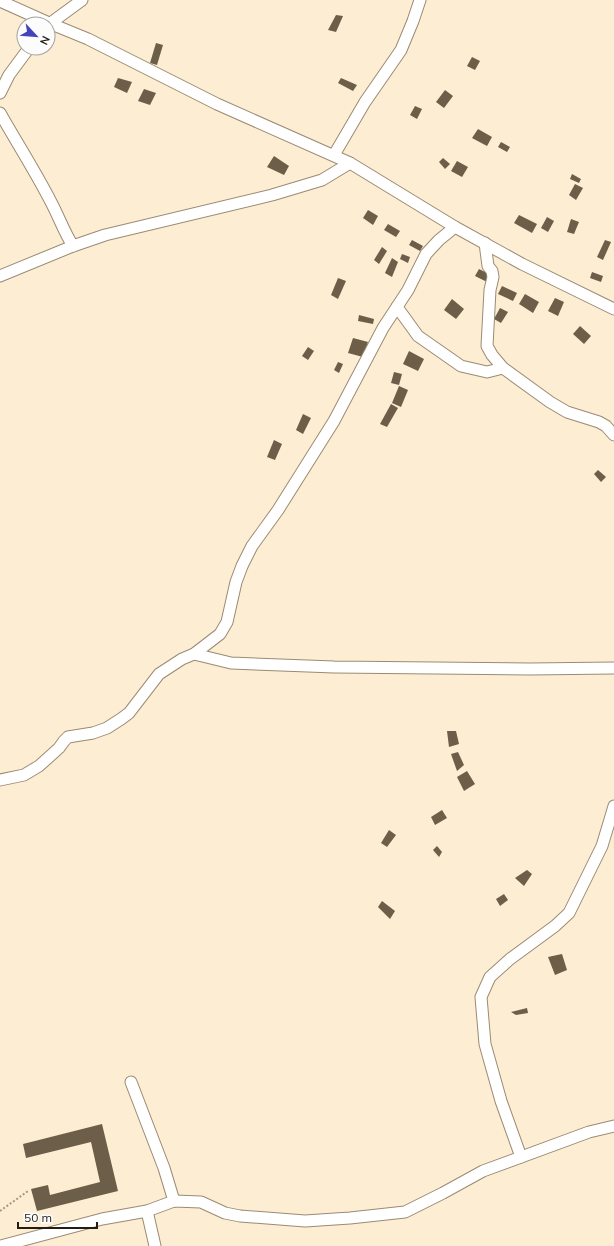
<svg xmlns="http://www.w3.org/2000/svg" width="614" height="1246" font-family="Mulish,sans-serif">
<rect width="100%" height="100%" fill="#fdedd3"/>
<g fill="#6c5e48">
<path d="M336 15 343 16 336 32 328 30Z"/>
<path d="M156 43 163 45 157 65 150 63Z"/>
<path d="M472 57 480 61 475 70 467 66Z"/>
<path d="M118 78 132 82 127 93 114 87Z"/>
<path d="M341 78 357 85 353 91 338 83Z"/>
<path d="M144 89 156 93 150 105 138 101Z"/>
<path d="M445 90 453 96 444 108 436 102Z"/>
<path d="M415 106 422 109 417 119 410 115Z"/>
<path d="M478 129 492 137 487 146 472 138Z"/>
<path d="M501 142 510 147 507 152 498 147Z"/>
<path d="M274 156 289 166 284 175 267 167Z"/>
<path d="M443 158 450 164 445 169 439 162Z"/>
<path d="M457 161 468 167 462 177 451 171Z"/>
<path d="M572 174 581 179 579 183 570 179Z"/>
<path d="M575 184 583 188 576 200 569 195Z"/>
<path d="M368 210 378 216 373 225 363 218Z"/>
<path d="M519 215 537 224 532 233 514 223Z"/>
<path d="M547 217 554 221 548 232 541 228Z"/>
<path d="M571 219 579 222 574 234 567 232Z"/>
<path d="M388 224 400 231 396 237 384 230Z"/>
<path d="M412 240 423 246 420 251 409 245Z"/>
<path d="M605 240 611 242 603 260 597 257Z"/>
<path d="M382 247 387 251 379 264 374 260Z"/>
<path d="M402 254 410 257 408 263 400 259Z"/>
<path d="M392 258 398 262 392 277 385 273Z"/>
<path d="M479 269 491 275 487 282 475 276Z"/>
<path d="M592 272 603 276 601 282 590 278Z"/>
<path d="M338 278 346 281 338 299 331 295Z"/>
<path d="M502 286 517 293 513 301 498 294Z"/>
<path d="M525 294 539 302 533 313 519 304Z"/>
<path d="M555 298 564 302 558 316 548 311Z"/>
<path d="M452 299 464 309 456 319 444 310Z"/>
<path d="M500 308 508 312 501 323 494 319Z"/>
<path d="M359 315 374 319 373 324 358 321Z"/>
<path d="M580 326 591 336 584 344 573 334Z"/>
<path d="M353 338 368 342 363 357 348 353Z"/>
<path d="M308 347 314 351 308 360 302 356Z"/>
<path d="M409 351 424 359 418 371 403 364Z"/>
<path d="M338 362 343 364 339 373 334 370Z"/>
<path d="M394 372 402 374 399 385 391 383Z"/>
<path d="M399 386 408 390 401 407 392 403Z"/>
<path d="M391 404 398 408 387 427 380 424Z"/>
<path d="M303 414 311 418 303 434 296 430Z"/>
<path d="M274 440 282 444 275 460 267 457Z"/>
<path d="M598 470 606 477 601 482 594 474Z"/>
<path d="M447 731H456L459 744 449 747Z"/>
<path d="M458 752 464 765 457 771 451 754Z"/>
<path d="M467 771 475 784 464 791 457 777Z"/>
<path d="M442 810 447 818 435 825 431 817Z"/>
<path d="M389 830 396 835 387 847 381 843Z"/>
<path d="M437 846 442 852 439 857 433 850Z"/>
<path d="M527 870 532 874 524 886 515 878Z"/>
<path d="M504 894 508 900 500 906 496 899Z"/>
<path d="M382 901 395 911 390 919 378 907Z"/>
<path d="M562 954 567 970 555 975 548 957Z"/>
<path d="M527 1008 528 1013 516 1015 511 1012Z"/>
<path d="M102 1124 118 1191 37 1211 31 1189 48 1185 50 1195 100 1182 91 1142 26 1158 23 1144Z"/>
</g>
<g fill="none" stroke-linecap="round" stroke-linejoin="round">
<defs>
<g id="minor">
<path d="M0 1 49 23 88 39 217 104 350 163 455 227 522 264 614 309"/>
<path d="M48 25 82 0"/>
<path d="M0 93 9 75 29 48"/>
<path d="M0 113C17 143 35 171 51 202 59 217 64 232 73 246"/>
<path d="M334 155 365 102 401 50 413 21 420 0"/>
<path d="M485 243 488 266 492 271 493 277 490 290 487 346 492 355 503 368 550 402 567 412 599 422 606 426 614 435"/>
<path d="M0 276 73 246 105 235 272 195 322 180 350 163"/>
<path d="M397 307 418 336 461 366 487 372 503 368"/>
<path d="M194 654 231 663 334 667 530 669 614 668"/>
<path d="M0 780 24 775 39 766 59 748 64 741 68 737 93 733 107 728 121 719 129 713 159 674 182 659 194 654 220 634 227 622 236 582 242 566 252 546 278 510 334 421 383 328 408 290 426 254 439 240 455 227"/>
<path d="M131 1082 164 1168 174 1201"/>
<path d="M521 1157 501 1101 485 1044 481 997 490 977 510 959 555 926 569 913 602 846 614 806"/>
<path d="M147 1211 155 1246"/>
<path d="M1 1246 102 1219 147 1211 174 1201 201 1202 225 1213 240 1216 305 1221 350 1218 405 1212 443 1193 483 1171 589 1132 614 1126"/>
</g>
</defs>
<use href="#minor" stroke="#9a8b73" stroke-width="13"/>
<path stroke="#a49885" stroke-width="2" stroke-dasharray="2 2" stroke-linecap="butt" d="M0 1211 28 1191"/>
<use href="#minor" stroke="#fff" stroke-width="11"/>
</g>
<g transform="translate(36 36) rotate(116)"><circle r="19" fill="#fcfcfc" stroke="#a5a29f"/>
<path d="M0-3L7 15L0 10L-7 15Z" fill="#4344b9"/>
<text y="-6" font-size="11" font-weight="bold" text-anchor="middle" fill="#221c13">N</text>
</g>
<path d="M18 1222v6h79v-6" fill="none" stroke="#221c13" stroke-width="2"/>
<text x="24" y="1222" font-size="12" fill="#221c13" stroke="#fcfcfc" stroke-width="3" paint-order="stroke">50 m</text>
</svg>
